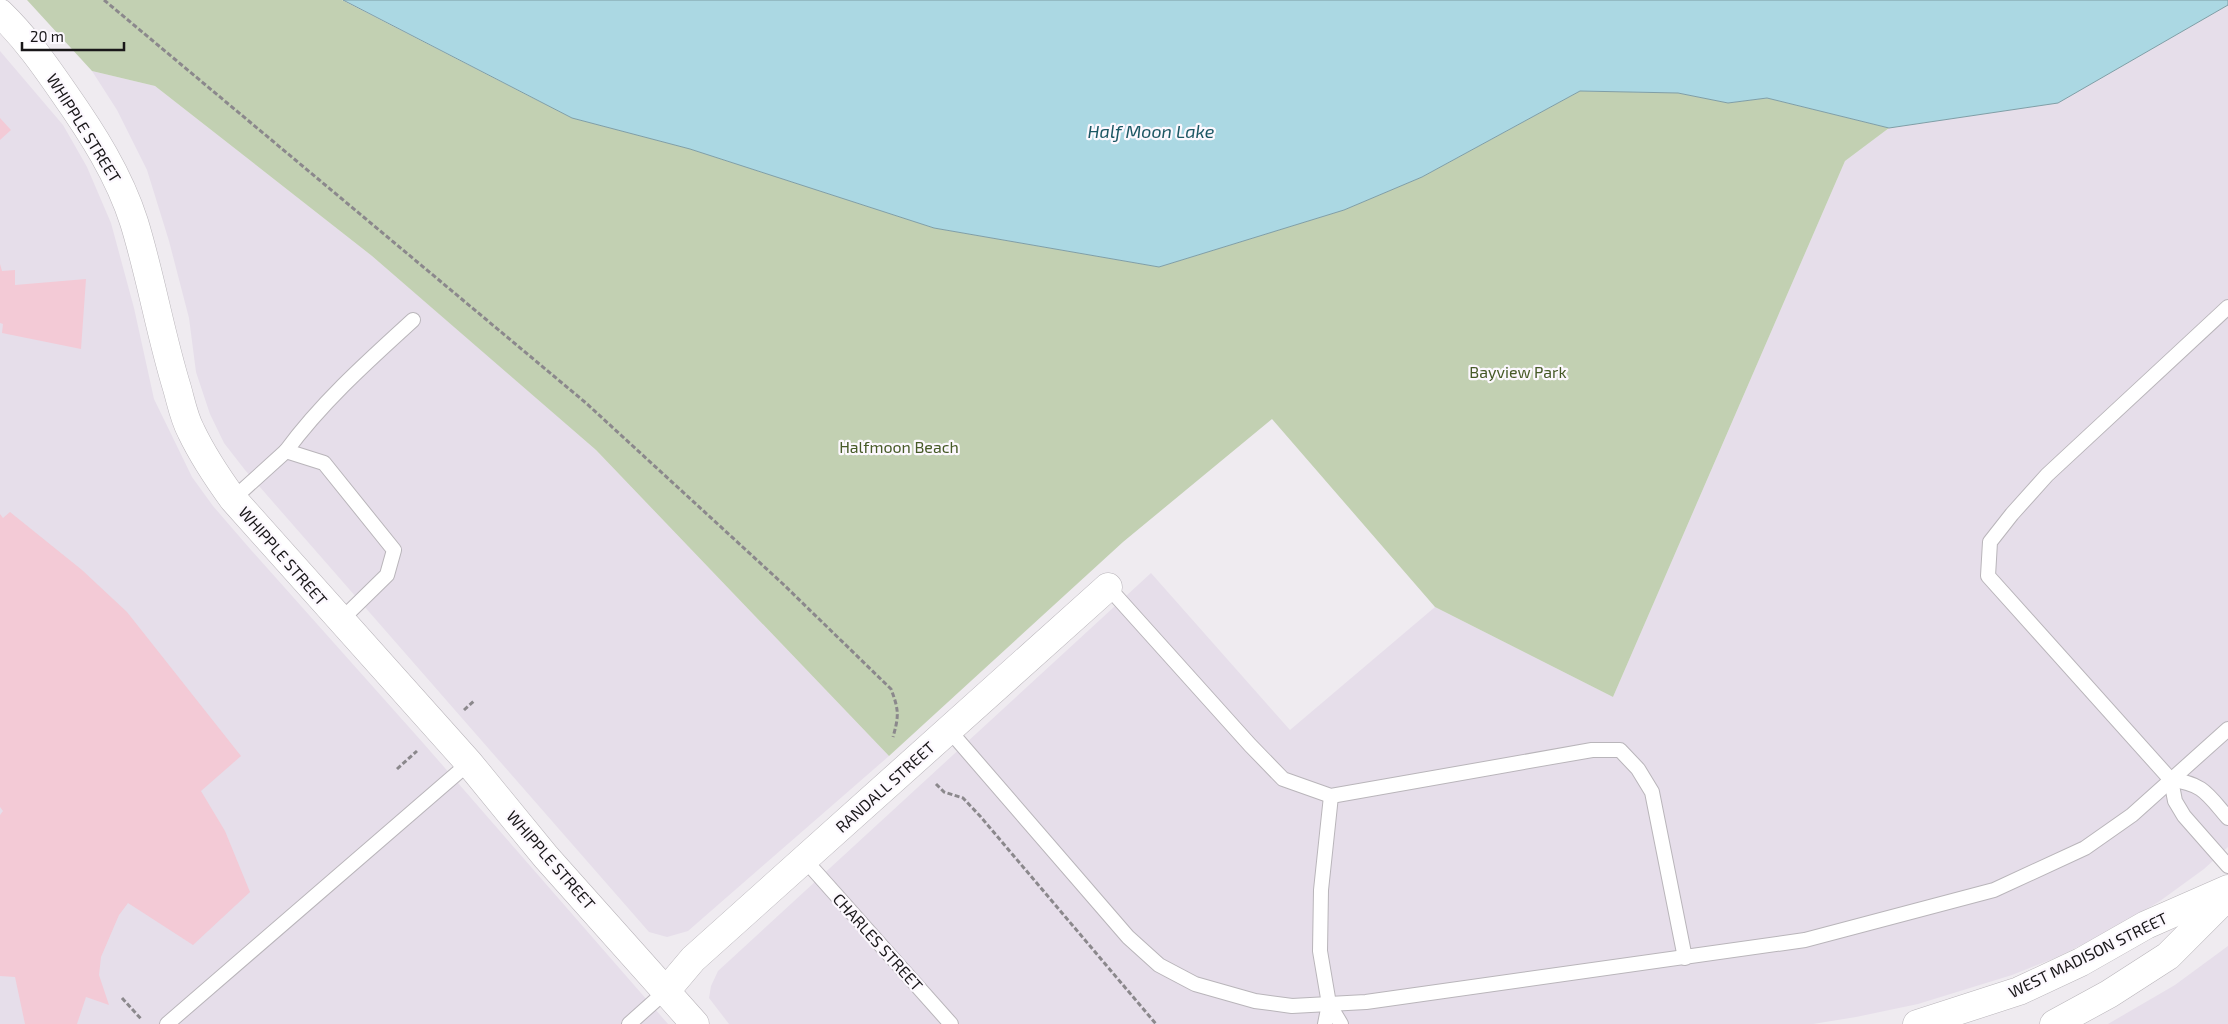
<svg xmlns="http://www.w3.org/2000/svg" width="2228" height="1024" font-family="'Exo 2',sans-serif">
<rect width="100%" height="100%" fill="#efebf0"/>
<g fill="#e6deea">
<path d="M2228 5V847L2204 869 2160 901 2110 931 2055 958 2012 975 1918 1004 1856 1017 1813 1024H729L709 998 711 986 718 971 1151 573 1290 730 1435 607 1613 697 1845 161 1889 128 2058 103Z"/>
<path d="M0 51 63 125 87 167 111 223 134 308 154 399 192 477 213 506 251 550 424 744 668 1024H0Z"/>
<path d="M92 71 155 86 372 256 487 355 596 450 889 756 688 931 667 937 649 932 245 470 224 443 210 414 196 372 189 318 169 241 147 170 117 110Z"/>
<path d="M2228 946V1024H2108L2175 985Z"/>
</g>
<path fill="#c2d0b2" d="M27 0H342L572 118 690 149 934 228 1159 267 1344 210 1422 177 1580 91 1678 93 1728 103 1767 98 1889 128 1845 161 1613 697 1435 607 1272 419 1123 542 889 756 596 450 372 256 155 86 92 71Z"/>
<path fill="#abd8e3" stroke="#7f9ea6" d="M343 0H2228V5L2058 103 1889 128 1767 98 1728 103 1678 93 1580 91 1422 177 1344 210 1159 267 934 228 690 149 572 118Z"/>
<g fill="#f3cad6">
<path d="M0 118 11 130 0 140Z"/>
<path d="M0 264 2 271 15 270V285L86 279 81 349 2 333 3 324 0 323Z"/>
<path d="M10 512 82 570 127 612 241 756 201 791 225 831 250 892 193 945 128 903 119 915 101 957 99 975 109 1005 86 997 77 1024H25L15 977 0 976V815L3 811 0 807V514L3 518Z"/>
</g>
<g fill="none" stroke-linecap="round" stroke-linejoin="round">
<defs>
<g id="service">
<path d="M2228 307 2047 475 2012 514 1990 542 1988 576 2171 780 2175 801 2184 816 2228 866"/>
<path d="M286 451C322 402 368 361 413 320"/>
<path d="M233 499 286 451 324 463 394 550 387 575 340 621"/>
<path d="M1108 587 1250 745 1283 779 1331 796 1592 750H1620L1638 769 1652 792 1685 958"/>
<path d="M949 730 1128 937 1159 965 1195 984 1255 1001 1292 1006 1366 1002 1805 940 1994 890 2085 848 2132 815 2228 729"/>
<path d="M2171 780C2203 783 2208 795 2228 818"/>
<path d="M1331 796 1321 890 1320 951 1329 1004 1341 1024"/>
<path d="M805 860 951 1024"/>
<path d="M167 1024 469 763"/>
<path d="M629 1024 666 991"/>
<path d="M1325 1024 1329 1004"/>
</g>
<g id="minor">
<path d="M0 13C25 37 44 64 64 93 92 133 119 175 134 222 151 277 160 333 177 388 181 402 184 418 191 431 202 454 217 477 233 499L469 763 546 857 695 1024"/>
<path d="M666 991 693 959 1108 587"/>
</g>
<g id="secondary">
<path d="M1917 1024 2019 991 2081 962 2146 925 2228 889"/>
<path d="M2054 1024 2109 994 2168 956 2228 896"/>
</g>
</defs>
<use href="#service" stroke="#b9b5ba" stroke-width="16"/>
<use href="#minor" stroke="#b9b5ba" stroke-width="29"/>
<use href="#secondary" stroke="#b9b5ba" stroke-width="29"/>
<g stroke="#8b888c" stroke-width="3" stroke-dasharray="5 2.5" stroke-linecap="butt">
<path d="M104 0 586 403 783 584 891 689C899 710 899 716 893 737"/>
<path d="M464 710 474 701"/>
<path d="M397 769 417 751"/>
<path d="M936 784 944 792 963 798 980 816 1156 1024"/>
<path d="M122 998 142 1020"/>
</g>
<use href="#service" stroke="#fff" stroke-width="14"/>
<use href="#minor" stroke="#fff" stroke-width="28"/>
<use href="#secondary" stroke="#fff" stroke-width="28"/>
</g>
<g text-anchor="middle" stroke-width="4.5" stroke-linejoin="round" paint-order="stroke">
<g font-size="16" fill="#191719" stroke="#fcf8fe">
<text transform="translate(84 128) rotate(58)" y="6">WHIPPLE STREET</text>
<text transform="translate(283 556) rotate(49)" y="6">WHIPPLE STREET</text>
<text transform="translate(885 787) rotate(-42)" y="6">RANDALL STREET</text>
<text transform="translate(551 860) rotate(49)" y="6">WHIPPLE STREET</text>
<text transform="translate(878 942) rotate(48)" y="6">CHARLES STREET</text>
<text transform="translate(2088 955) rotate(-26)" y="6">WEST MADISON STREET</text>
</g>
<g font-size="16" fill="#465a27" stroke="#fcf8fe">
<text x="1518" y="378">Bayview Park</text>
<text x="899" y="453">Halfmoon Beach</text>
</g>
<g font-size="18" font-style="italic" fill="#1c5764" stroke="#fcf8fe">
<text x="1151" y="138">Half Moon Lake</text>
</g>
</g>
<path d="M22 42v8h102v-8" fill="none" stroke="#191719" stroke-width="2.5"/>
<text x="30" y="42" font-size="15" fill="#191719" stroke="#fcf8fe" stroke-width="4" paint-order="stroke">20 m</text>
</svg>
